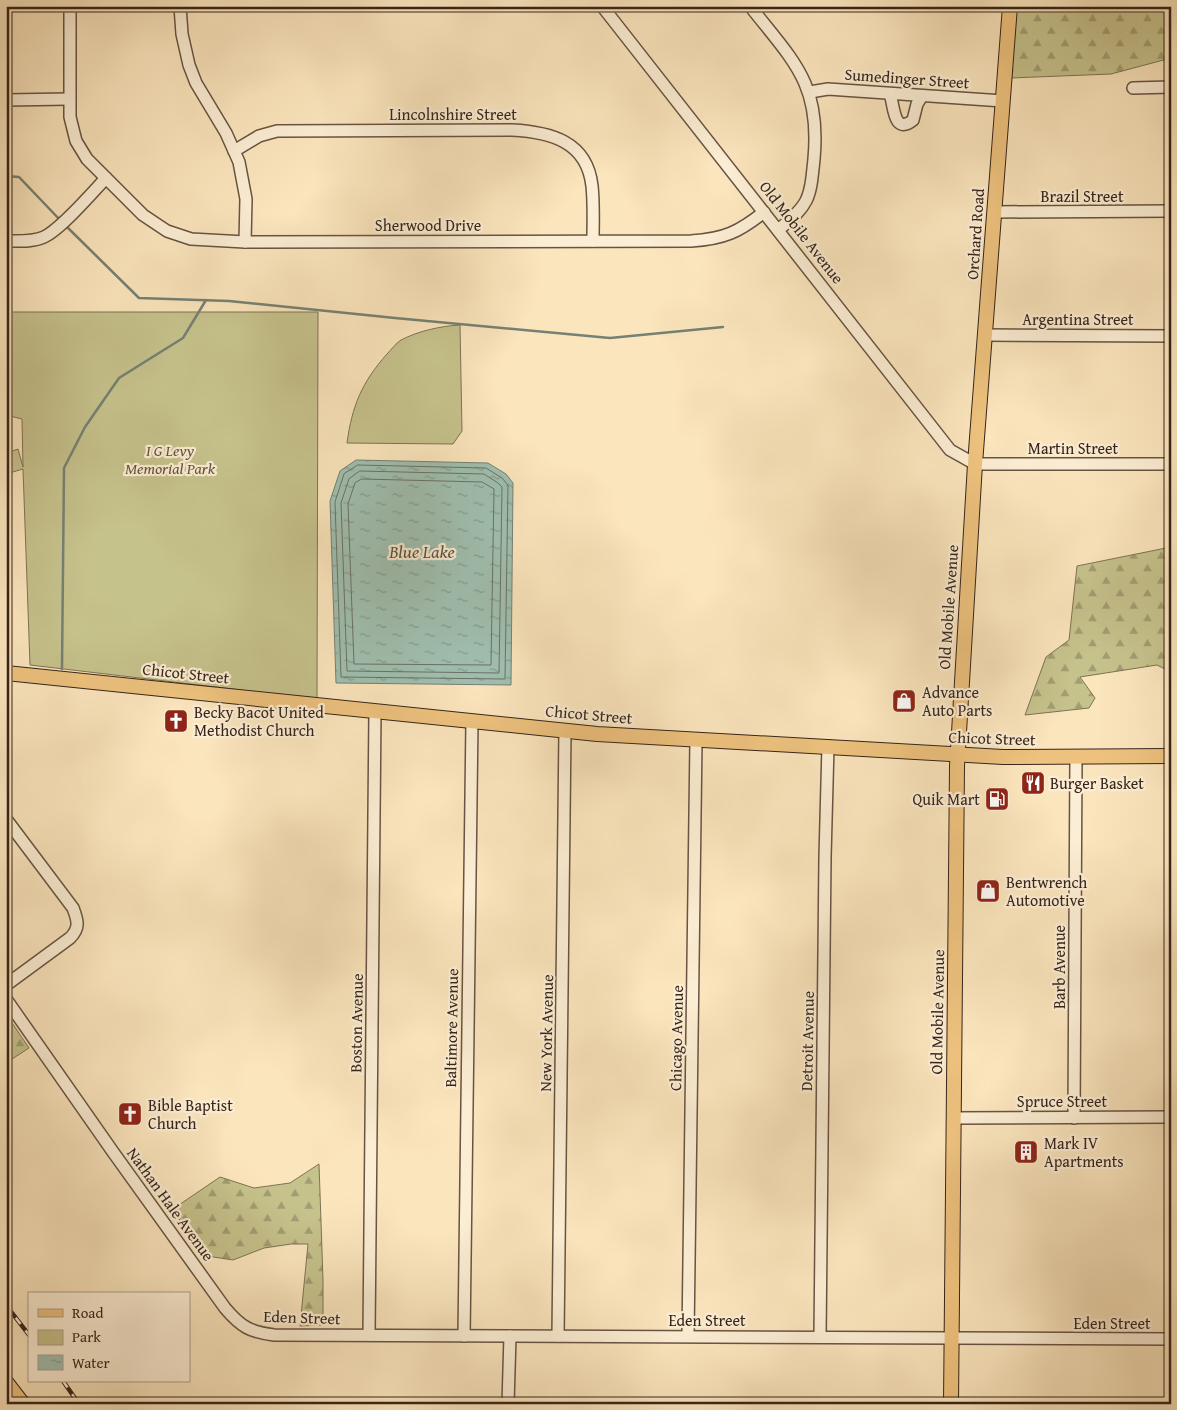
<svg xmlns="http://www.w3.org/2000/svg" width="1177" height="1410" font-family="'Gentium Book Plus',serif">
<defs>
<pattern id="forest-firs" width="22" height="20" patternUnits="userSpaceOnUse" patternTransform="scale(1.25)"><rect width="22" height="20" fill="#c6c28c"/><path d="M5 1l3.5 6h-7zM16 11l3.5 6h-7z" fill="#a29d72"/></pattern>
<pattern id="water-ripples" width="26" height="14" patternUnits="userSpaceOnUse" patternTransform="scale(1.25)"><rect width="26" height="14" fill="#9fbfb0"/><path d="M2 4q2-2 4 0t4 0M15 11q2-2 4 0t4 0" fill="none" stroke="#829b8e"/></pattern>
</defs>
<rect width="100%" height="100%" fill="#fbe5bd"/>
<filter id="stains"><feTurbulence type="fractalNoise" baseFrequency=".004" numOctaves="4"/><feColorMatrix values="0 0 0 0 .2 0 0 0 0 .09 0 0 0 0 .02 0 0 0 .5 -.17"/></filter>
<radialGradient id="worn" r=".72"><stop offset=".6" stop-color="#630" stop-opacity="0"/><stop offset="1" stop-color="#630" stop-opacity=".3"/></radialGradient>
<g fill="url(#forest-firs)" stroke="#7e7353">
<path d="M1017 6H1171V58L1111 74 1011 78Z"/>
<path d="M1171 547V672L1157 665 1080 677 1095 698 1089 708 1025 715 1046 657 1069 640 1077 566Z"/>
<path d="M6 1014 29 1048 6 1063Z"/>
<path d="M319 1164 323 1280V1325L300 1326 308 1244H291L264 1248 233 1260 207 1256 193 1242 173 1209 220 1177 254 1188 290 1183Z"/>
</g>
<g fill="#c6c28c" stroke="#7e7353">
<path d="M6 312H318L317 699 30 665 23 469 6 474V453L18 449 23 467 22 419 6 415Z"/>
<path d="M460 325 462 431 453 444 347 443C352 406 362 382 387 354 391 350 396 343 401 340 418 331 441 326 460 325Z"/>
</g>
<path fill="url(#water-ripples)" stroke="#758174" d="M356 460 488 463 506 474 513 483 511 685 336 683 330 501 340 471Z"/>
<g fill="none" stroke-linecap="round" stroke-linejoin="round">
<g stroke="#6a7265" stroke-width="1">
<path d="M358 465 486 468 502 478 508 485 505 679 341 677 335 502 344 474Z"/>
<path d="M360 471 484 474 498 483 502 487 499 673 347 671 341 503 349 479Z"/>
<path d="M362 479 482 482 494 489 491 665 354 664 348 504 355 483Z"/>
</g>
<g stroke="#758174" stroke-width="2.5">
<path d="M6 176 19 177 61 221"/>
<path d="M65 225 139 298 229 301 395 318 610 338 723 327"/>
<path d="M62 669 64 468 85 427 119 378 183 338 206 300"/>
</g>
<defs>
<g id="minor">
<path d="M70 6V117L76 141 87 159 143 215 167 231 191 239 245 242 691 241C724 239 739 232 764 212"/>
<path d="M180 6 182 34 189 65 196 83 226 133 239 162 246 199 245 242"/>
<path d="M602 6 950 450 975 464H1171"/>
<path d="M750 6C793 61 821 83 814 159 810 199 810 204 778 230"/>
<path d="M1133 88 1171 87"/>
<path d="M810 92 828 89 1003 101"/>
<path d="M890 94C894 104 893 136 913 120L917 104 922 96"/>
<path d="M6 100 69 99"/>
<path d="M234 151 259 136 277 131 512 130C550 132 587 141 592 186 594 204 593 223 593 241"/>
<path d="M994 212 1171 211"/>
<path d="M6 241C19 241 33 242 44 237 61 229 92 193 106 178"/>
<path d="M984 335 1171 336"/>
<path d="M6 819 73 908C78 921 80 928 70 938L6 985"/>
<path d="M6 999 113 1152 225 1308C241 1327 250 1332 274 1335L1171 1339"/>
<path d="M953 1118 1171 1117"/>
<path d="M1074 1118 1076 756"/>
<path d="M369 1335 375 711"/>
<path d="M464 1336 472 721"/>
<path d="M558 1336 565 730"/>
<path d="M688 1336 696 740"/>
<path d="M820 1337 825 857 828 746"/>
<path d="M508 1404 510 1336"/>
</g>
<g id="major">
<path d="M6 673 597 734 1003 757 1171 756"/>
<path d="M6 1382 23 1404"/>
<path d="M951 1404 957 766 975 464 1010 6"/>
</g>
</defs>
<use href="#minor" stroke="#675443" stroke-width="14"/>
<use href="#major" stroke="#36241a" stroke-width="16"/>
<use href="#minor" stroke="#fceed4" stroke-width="11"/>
<use href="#major" stroke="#eec27e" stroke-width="14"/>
<defs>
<g id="rail">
<path d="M6 1305 29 1335"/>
<path d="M63 1381 79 1404"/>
</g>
</defs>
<use href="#rail" stroke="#36241a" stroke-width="4.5"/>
<use href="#rail" stroke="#fceed4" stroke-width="2.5" stroke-dasharray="8" stroke-linecap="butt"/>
</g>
<defs>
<symbol id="shop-square" viewBox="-11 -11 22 22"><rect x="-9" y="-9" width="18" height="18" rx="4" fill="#8f2418" stroke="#fceed4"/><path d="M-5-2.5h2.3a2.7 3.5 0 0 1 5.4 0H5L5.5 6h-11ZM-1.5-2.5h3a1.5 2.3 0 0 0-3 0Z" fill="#fff"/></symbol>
<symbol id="church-square" viewBox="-11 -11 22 22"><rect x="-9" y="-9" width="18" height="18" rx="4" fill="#8f2418" stroke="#fceed4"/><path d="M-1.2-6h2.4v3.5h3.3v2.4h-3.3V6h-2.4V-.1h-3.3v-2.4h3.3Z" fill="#fff"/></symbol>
<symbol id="restaurant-square" viewBox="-11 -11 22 22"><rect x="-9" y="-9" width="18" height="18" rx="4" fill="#8f2418" stroke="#fceed4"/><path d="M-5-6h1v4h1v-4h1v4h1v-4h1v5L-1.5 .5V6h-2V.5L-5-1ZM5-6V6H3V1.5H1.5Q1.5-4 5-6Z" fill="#fff"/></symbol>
<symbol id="fuel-square" viewBox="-11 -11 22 22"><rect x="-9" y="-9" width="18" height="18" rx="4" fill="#8f2418" stroke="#fceed4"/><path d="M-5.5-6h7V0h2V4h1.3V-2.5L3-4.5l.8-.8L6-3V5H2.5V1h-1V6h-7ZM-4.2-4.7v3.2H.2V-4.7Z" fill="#fff"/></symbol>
<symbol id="building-square" viewBox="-11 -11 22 22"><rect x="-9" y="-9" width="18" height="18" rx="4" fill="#8f2418" stroke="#fceed4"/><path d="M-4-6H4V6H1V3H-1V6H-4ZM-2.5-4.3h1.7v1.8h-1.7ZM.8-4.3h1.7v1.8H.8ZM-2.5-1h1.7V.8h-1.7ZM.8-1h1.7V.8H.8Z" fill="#fff"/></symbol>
</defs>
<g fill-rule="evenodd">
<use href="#shop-square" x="890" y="687" width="28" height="28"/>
<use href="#church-square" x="162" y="707" width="28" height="28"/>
<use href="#restaurant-square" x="1019" y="769" width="28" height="28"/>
<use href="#fuel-square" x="983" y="785" width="28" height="28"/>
<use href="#shop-square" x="974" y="877" width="28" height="28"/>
<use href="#church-square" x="116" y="1100" width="28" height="28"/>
<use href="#building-square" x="1012" y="1138" width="28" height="28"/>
</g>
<g text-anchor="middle" stroke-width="4.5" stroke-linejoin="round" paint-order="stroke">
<g font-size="16" fill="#36241a" stroke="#fceed4">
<text transform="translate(907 78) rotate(4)" y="6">Sumedinger Street</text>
<text x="453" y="120">Lincolnshire Street</text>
<text x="1082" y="202">Brazil Street</text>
<text x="428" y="231">Sherwood Drive</text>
<text transform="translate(802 232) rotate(52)" y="6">Old Mobile Avenue</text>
<text transform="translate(975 234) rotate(-86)" y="6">Orchard Road</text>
<text x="1078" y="325">Argentina Street</text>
<text x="1073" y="454">Martin Street</text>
<text transform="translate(948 607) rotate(-86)" y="6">Old Mobile Avenue</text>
<text transform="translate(186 673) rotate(6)" y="6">Chicot Street</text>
<text transform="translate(589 714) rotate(5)" y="6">Chicot Street</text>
<text transform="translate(992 738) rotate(2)" y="6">Chicot Street</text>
<text transform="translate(1059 967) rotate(-90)" y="6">Barb Avenue</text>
<text transform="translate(937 1012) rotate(-89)" y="6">Old Mobile Avenue</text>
<text transform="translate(356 1023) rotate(-89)" y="6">Boston Avenue</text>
<text transform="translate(451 1028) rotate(-89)" y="6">Baltimore Avenue</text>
<text transform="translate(546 1033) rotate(-89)" y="6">New York Avenue</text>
<text transform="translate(676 1038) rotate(-89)" y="6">Chicago Avenue</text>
<text transform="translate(807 1041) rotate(-89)" y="6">Detroit Avenue</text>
<text x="1062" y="1107">Spruce Street</text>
<text transform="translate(171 1204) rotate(54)" y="6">Nathan Hale Avenue</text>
<text transform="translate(302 1317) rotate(2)" y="6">Eden Street</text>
<text x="707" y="1326">Eden Street</text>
<text x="1112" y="1329">Eden Street</text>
</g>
<g font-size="16" font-style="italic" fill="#61533c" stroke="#fceed4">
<text x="170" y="456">I G Levy<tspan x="170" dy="18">Memorial Park</tspan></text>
</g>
<g font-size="16" fill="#36241a" stroke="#fceed4" text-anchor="start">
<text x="922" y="698">Advance<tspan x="922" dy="18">Auto Parts</tspan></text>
<text x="194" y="718">Becky Bacot United<tspan x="194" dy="18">Methodist Church</tspan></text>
<text x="1050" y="789">Burger Basket</text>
<text x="980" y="805" text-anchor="end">Quik Mart</text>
<text x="1006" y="888">Bentwrench<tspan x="1006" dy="18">Automotive</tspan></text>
<text x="148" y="1111">Bible Baptist<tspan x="148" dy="18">Church</tspan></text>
<text x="1044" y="1149">Mark IV<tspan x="1044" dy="18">Apartments</tspan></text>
</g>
<g font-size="18" font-style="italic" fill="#565247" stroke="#fceed4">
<text x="422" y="558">Blue Lake</text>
</g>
</g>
<rect width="1177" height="1410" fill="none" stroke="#fbe5bd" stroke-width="25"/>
<rect x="8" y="8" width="1162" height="1395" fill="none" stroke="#36241a" stroke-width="2.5"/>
<rect x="12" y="12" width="1152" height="1385" fill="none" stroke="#36241a"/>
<rect x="28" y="1292" width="162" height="90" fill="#fceed4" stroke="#ad9d8a"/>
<rect x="38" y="1309" width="25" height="8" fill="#eec27e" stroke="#ad9d8a"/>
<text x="72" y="1318" font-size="15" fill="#36241a">Road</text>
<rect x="38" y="1330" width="25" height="15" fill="#c6c28c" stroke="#ad9d8a"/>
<text x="72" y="1342" font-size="15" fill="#36241a">Park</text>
<rect x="38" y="1355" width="25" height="15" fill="url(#water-ripples)" stroke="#ad9d8a"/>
<text x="72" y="1368" font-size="15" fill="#36241a">Water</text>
<rect width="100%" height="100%" filter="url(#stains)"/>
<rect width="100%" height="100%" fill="url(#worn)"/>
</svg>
